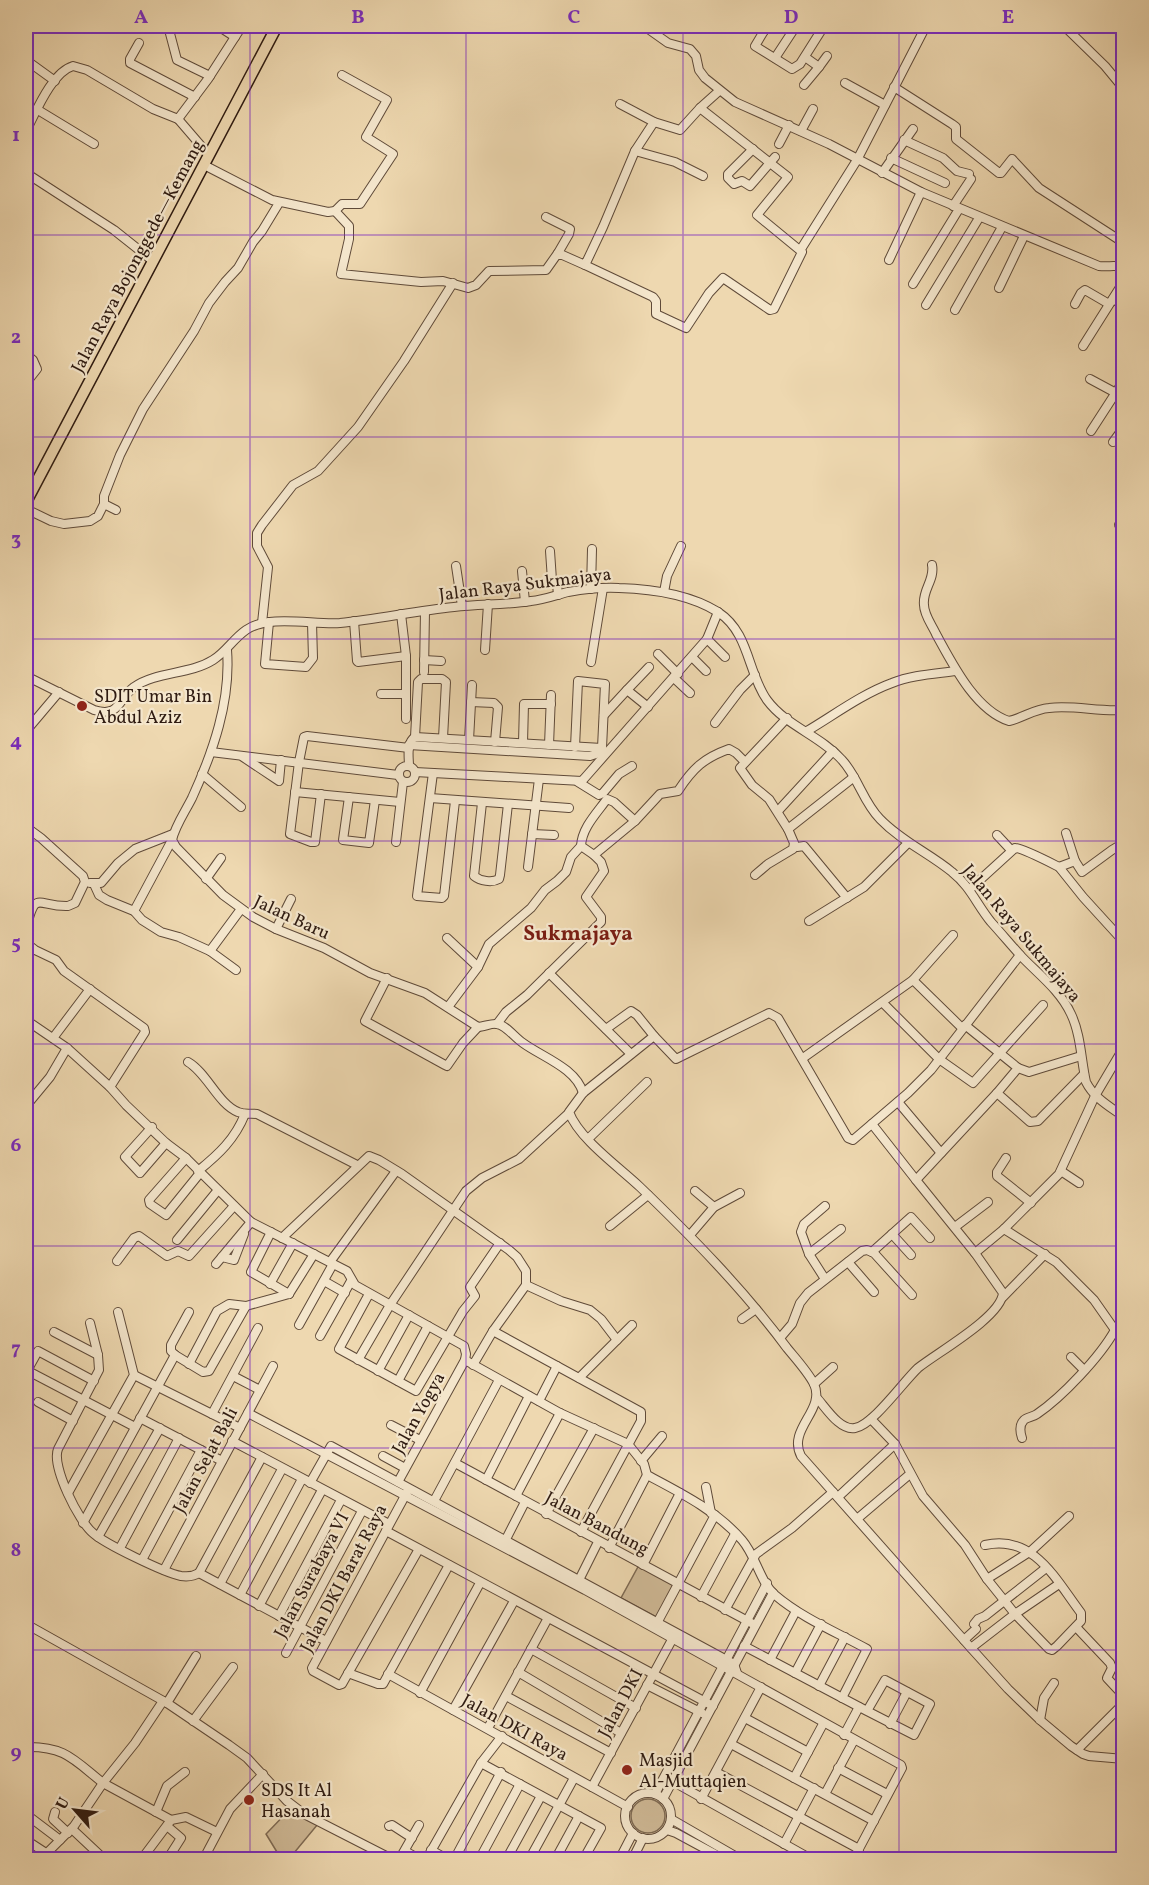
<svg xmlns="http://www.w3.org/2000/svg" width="1149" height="1885" font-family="Vollkorn,serif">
<rect width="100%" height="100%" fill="#eed8b0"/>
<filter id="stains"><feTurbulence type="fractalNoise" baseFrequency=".00333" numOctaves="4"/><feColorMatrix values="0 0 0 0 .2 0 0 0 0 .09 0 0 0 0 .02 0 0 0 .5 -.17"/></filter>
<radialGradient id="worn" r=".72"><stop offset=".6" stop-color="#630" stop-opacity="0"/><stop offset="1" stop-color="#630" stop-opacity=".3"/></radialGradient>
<g fill="#ceb895" stroke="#7e6a53" stroke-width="1.5">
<path d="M639 1565 676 1584 658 1618 621 1598Z"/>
<circle cx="648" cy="1816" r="17"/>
<path d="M292 1807 318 1824 289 1859H278L280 1857 266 1834Z"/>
</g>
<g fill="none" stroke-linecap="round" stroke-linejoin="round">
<defs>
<g id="minor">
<path d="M168 26 177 60 210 76"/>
<path d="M218 26 235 37"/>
<path d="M644 26 668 43 690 49 696 56 699 70 705 78 735 102 829 144 921 192 1099 266C1108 267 1115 265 1124 267"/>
<path d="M755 26 764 31"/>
<path d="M767 26 755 46 792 69 800 64 824 26"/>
<path d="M1064 26 1105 66 1124 89"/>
<path d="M139 43 130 59V63L195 97"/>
<path d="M805 57 819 67 827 56"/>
<path d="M775 58 796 26"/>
<path d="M26 60 55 81"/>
<path d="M845 83 885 105"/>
<path d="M804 85 819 67"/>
<path d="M894 87 952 124 956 127V139L999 173H1001L1012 159 1039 188 1124 243"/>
<path d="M620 104 654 122 680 130 700 108 719 91"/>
<path d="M38 110 94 144"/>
<path d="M178 119 209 155"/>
<path d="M654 122 635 151 675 162 703 176"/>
<path d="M26 131C36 112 52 72 73 66L87 70 153 109 178 119 208 79 242 26"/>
<path d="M801 131 813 109"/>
<path d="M904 140 943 158 957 171 969 174"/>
<path d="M779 144 789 125"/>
<path d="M753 149 728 174V178L734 184 742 181 750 186 775 157"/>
<path d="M891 158 945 183"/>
<path d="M204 165 272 200 328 212 335 211 342 204H360L393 154 366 137 387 100 342 75"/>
<path d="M26 173 114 230 153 261"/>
<path d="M882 173 913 129"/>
<path d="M953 206 971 179"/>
<path d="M335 211 349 226V239L341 274 421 282 443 281 468 288 476 285 489 271 546 270 558 253 585 265 603 227 635 151"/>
<path d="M546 217 570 229 569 234 558 253"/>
<path d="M801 249 857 160 926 26"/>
<path d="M889 260 921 192"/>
<path d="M585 265 653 297 656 301V314L686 328 709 293 723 278 770 310 774 309 802 252 757 215 788 177 700 108"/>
<path d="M913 284 959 209"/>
<path d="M999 288 1024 236"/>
<path d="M1113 299 1124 306"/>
<path d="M1075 304 1081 293 1085 290 1109 304"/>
<path d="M926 305 979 218"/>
<path d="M955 310 1002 227"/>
<path d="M1083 346 1124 281"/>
<path d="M26 354 33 360 37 369 26 383"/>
<path d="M1090 379 1116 393"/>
<path d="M1091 431 1124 380"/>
<path d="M1113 442 1124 427"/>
<path d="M1124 467V478"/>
<path d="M104 504 116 510"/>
<path d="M26 509 51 521 64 524 90 521 98 516 104 504V496L120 455 143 409 194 331 209 303 225 282 238 268 253 242 262 231 279 203"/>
<path d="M1119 525 1124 517"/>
<path d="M550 551 552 580 557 584 558 595"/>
<path d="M932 565C935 580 922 590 924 605 924 615 932 625 936 634 952 663 975 710 1009 721 1023 718 1034 709 1049 708 1074 705 1099 712 1124 710"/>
<path d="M456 566 462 606"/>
<path d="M522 571 525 602"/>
<path d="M591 589 592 549"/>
<path d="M664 592 667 576 681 546"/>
<path d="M401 614 406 656V719"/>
<path d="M354 621 357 661 358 662 406 656"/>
<path d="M269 622 265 664 306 667 313 658 312 623"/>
<path d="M262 623 268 567 257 546V533L262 525 293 485 318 471 358 427 404 361 453 283"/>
<path d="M707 639 725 657"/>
<path d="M227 650C231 701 213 752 192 798 185 812 175 826 172 840L176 847 223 895 253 917 276 929 324 948 370 973 425 993 478 1027C484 1027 491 1023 497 1024 506 1025 515 1038 523 1043 542 1057 576 1068 583 1093"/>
<path d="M485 650 488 604"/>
<path d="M658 654 678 674"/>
<path d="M692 657 706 671"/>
<path d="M424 660 441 661"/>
<path d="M591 662 603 588"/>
<path d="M424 672 425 611"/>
<path d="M26 676 94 710C120 718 118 699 134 687 157 671 189 675 213 660 226 652 233 639 246 630 269 614 313 625 340 623 378 619 416 611 454 607 480 604 506 605 531 601 544 600 556 595 568 592 585 589 602 587 619 588 653 589 689 594 718 612 750 633 747 672 767 700 786 726 821 736 842 760 858 777 863 802 880 819 901 841 929 853 952 872 970 886 977 905 991 922 1001 933 1011 945 1021 956 1038 974 1060 990 1071 1014 1081 1035 1081 1060 1086 1082 1094 1098 1109 1106 1124 1117"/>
<path d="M674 678 690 693"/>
<path d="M627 690 649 667"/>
<path d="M381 694H406"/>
<path d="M471 702 494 703 498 707 495 742"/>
<path d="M604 715 627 690 648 707"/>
<path d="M787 718 740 768 752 785 769 799 788 829 854 777"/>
<path d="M715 723 740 690 755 675"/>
<path d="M26 731 59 692"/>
<path d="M807 731C834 715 862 694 892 683 912 675 934 674 956 671"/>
<path d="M415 737 418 682 421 679H442L446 682 443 738"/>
<path d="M469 740 472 685"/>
<path d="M523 743 524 704H551"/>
<path d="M409 745 590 756 599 753 602 748 605 684 578 681 575 747"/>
<path d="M549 745 551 695"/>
<path d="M211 752 398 775"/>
<path d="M243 757 279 781 281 760"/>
<circle cx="407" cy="774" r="8"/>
<path d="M409 766C409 757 406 743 415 737L602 748"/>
<path d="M415 772 582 781 707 639 718 612"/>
<path d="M433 773 417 896 442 898 444 896 455 801"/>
<path d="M202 774 241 807"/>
<path d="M578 782 599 795 603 793 619 774 632 766"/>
<path d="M295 792 400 802"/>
<path d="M321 794 315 842H311L290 834 299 762 304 737 307 736 409 748"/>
<path d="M349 797 343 840 369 843 375 800"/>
<path d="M430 798 569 808"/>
<path d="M482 803 474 876C480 881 492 883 499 879L500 875 508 804"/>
<path d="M778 811 833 751"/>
<path d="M26 827 41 838 83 876 85 882 75 903 68 906C37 907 36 888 26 929"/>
<path d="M1066 833 1075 861"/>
<path d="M532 834 554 835"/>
<path d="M997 835 1011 850"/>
<path d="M396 842 403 782"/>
<path d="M795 845 797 847 804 846 847 898"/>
<path d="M594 855 581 846C582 828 596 814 607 799L614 802 635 821"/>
<path d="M528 867 539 779"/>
<path d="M1059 867 1083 897 1124 942"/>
<path d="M755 875 768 864 793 849 794 843 788 829"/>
<path d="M206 879 221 858"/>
<path d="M90 883H101L118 863 135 849 173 834"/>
<path d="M94 884 99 895 107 900 134 911 142 920 161 932 179 937 210 951 236 970"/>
<path d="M970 889 1015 848C1022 848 1051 863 1059 867L1075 861 1082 872 1112 850 1117 847 1124 848"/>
<path d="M134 911 172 840"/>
<path d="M809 921 864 887 908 843"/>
<path d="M276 929 291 899"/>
<path d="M447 938 478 967"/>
<path d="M26 943 35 950 56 960 64 971 144 1028 145 1032 110 1087"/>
<path d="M210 951 241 909"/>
<path d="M1020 955 931 1070 908 1093 853 1140 848 1138 778 1018 769 1013 676 1059 654 1036 583 1093 569 1112C579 1139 619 1167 640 1187 692 1237 744 1290 787 1348 796 1359 808 1372 814 1384 826 1410 787 1429 801 1456L971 1648 1008 1689 1040 1720 1071 1746 1083 1754 1089 1756 1124 1759"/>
<path d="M549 973 631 1054"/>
<path d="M387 978 365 1021 445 1065 447 1066 463 1043 478 1027"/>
<path d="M913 980 953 935"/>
<path d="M883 1003 939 1059 973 1083 1043 1005"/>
<path d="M448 1007 478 967 489 944 531 908 545 890 557 881 566 872 571 857 581 846"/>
<path d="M26 1020 67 1048 110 1087 126 1105 166 1143 186 1158 251 1222 347 1271 355 1285 464 1346 466 1354 465 1360 398 1482"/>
<path d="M497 1024 506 1012 527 995 601 922V917L586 897 604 871 601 862 594 855 635 821 660 794 678 791C693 768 704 758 729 749L736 753 745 762"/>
<path d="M965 1025 1018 1068 997 1093 916 1180 975 1253 1004 1229 1059 1174 1095 1096 1124 1047"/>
<path d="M606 1029 631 1011 637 1015 654 1036"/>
<path d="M53 1038 90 989"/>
<path d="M803 1058 913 980 962 1028"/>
<path d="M188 1062C207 1073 218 1104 238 1112 245 1115 250 1113 257 1114L357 1165"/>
<path d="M1018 1068 1029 1072 1081 1056"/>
<path d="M997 1093 1030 1122 1038 1121 1084 1074"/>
<path d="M898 1102 941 1153"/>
<path d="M26 1106 50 1077 67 1048"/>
<path d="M872 1124 916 1180"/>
<path d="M152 1127 125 1157 140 1173 166 1143"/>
<path d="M588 1139 647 1082"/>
<path d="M186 1158 149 1200 150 1204 166 1215 200 1173"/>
<path d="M1006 1158 997 1172V1176L1031 1203"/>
<path d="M198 1171C219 1154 235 1139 245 1114"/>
<path d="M1061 1171 1079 1183"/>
<path d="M695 1191 714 1207"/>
<path d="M610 1226 648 1195"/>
<path d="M955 1227 988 1202"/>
<path d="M1004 1229 1056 1262 1094 1300 1115 1330 1124 1334"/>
<path d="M271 1232 251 1272 289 1294"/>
<path d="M892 1234 911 1255"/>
<path d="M690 1235 714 1207 740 1193"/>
<path d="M282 1238 369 1156 379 1160 402 1174 509 1250 517 1257 526 1271V1285L493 1331 473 1365"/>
<path d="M177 1240 218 1190"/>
<path d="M872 1252 911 1217 930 1238"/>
<path d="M809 1254 841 1229"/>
<path d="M222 1257 234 1260 244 1234"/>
<path d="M117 1261 134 1238 139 1236 167 1256 178 1251 189 1256 234 1206"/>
<path d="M330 1262 396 1171"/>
<path d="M848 1262 874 1292"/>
<path d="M216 1264 251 1222"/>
<path d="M825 1279 809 1254 801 1232 804 1224 825 1206"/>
<path d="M324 1281 345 1293"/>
<path d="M270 1284 293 1243"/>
<path d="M526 1285 561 1301 590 1310 601 1319 617 1340"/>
<path d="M289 1294 314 1254"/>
<path d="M369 1294 339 1349 416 1391 463 1311 475 1296 470 1287 500 1243"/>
<path d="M1003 1297 1045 1254"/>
<path d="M742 1319 756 1309"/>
<path d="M90 1323 98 1355 99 1370 58 1449C51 1466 79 1522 93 1533 105 1544 165 1573 181 1576 188 1577 194 1576 199 1573L326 1641"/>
<path d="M299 1325 333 1264"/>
<path d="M493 1331 641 1412V1421L581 1532"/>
<path d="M54 1332 98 1355"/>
<path d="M320 1336 351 1281"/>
<path d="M780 1338 792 1324 800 1303 808 1293 862 1251 867 1250 874 1253 912 1295"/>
<path d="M175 1355 203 1372 209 1371 246 1306 289 1294"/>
<path d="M175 1355 171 1351V1345L189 1312"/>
<path d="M1071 1357 1084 1370"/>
<path d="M358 1360 390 1305 466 1191 482 1178 519 1159 569 1113"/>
<path d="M465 1360 560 1413 628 1444 644 1464 647 1475C681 1493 717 1511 742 1540 756 1556 760 1582 775 1595 802 1618 836 1632 867 1649L842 1698"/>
<path d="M189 1364 217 1311 229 1304 246 1306"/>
<path d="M378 1371 409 1315"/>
<path d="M134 1375 240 1428"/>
<path d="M233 1376 260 1390"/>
<path d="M579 1378 632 1325"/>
<path d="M94 1381 38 1351 28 1369 30 1372 135 1427"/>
<path d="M398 1381 428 1326"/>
<path d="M814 1384 833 1367"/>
<path d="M817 1398C826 1408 840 1431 855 1428 873 1425 903 1382 918 1368 938 1352 1001 1317 1003 1293L975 1253"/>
<path d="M539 1401 557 1366"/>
<path d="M38 1402 73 1421"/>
<path d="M248 1413 585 1590 901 1765 902 1768 853 1860"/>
<path d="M212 1414 258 1328"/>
<path d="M140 1418 222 1461"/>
<path d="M871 1419 895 1444 923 1496 965 1545 987 1579 1031 1551 1069 1516"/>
<path d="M391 1425 420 1440"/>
<path d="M1022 1438C1020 1432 1019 1425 1024 1420 1027 1417 1033 1417 1037 1414 1062 1397 1100 1357 1115 1330"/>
<path d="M232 1441 389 1524"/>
<path d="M383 1456 405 1468"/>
<path d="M641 1461 662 1436"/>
<path d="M455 1463 755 1625"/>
<path d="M486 1480 529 1396"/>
<path d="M310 1483 331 1446 734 1664 737 1673"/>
<path d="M706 1487 711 1513"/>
<path d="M407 1492 312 1668 313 1671 339 1685 342 1684 419 1549"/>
<path d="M68 1493 134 1375 118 1312"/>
<path d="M516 1496 560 1413"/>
<path d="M838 1497 895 1444"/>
<path d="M434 1501 499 1380"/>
<path d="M546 1514 594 1428"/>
<path d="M857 1519 910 1474"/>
<path d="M83 1523 175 1355"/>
<path d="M386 1531 713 1706"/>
<path d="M98 1537 160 1428"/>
<path d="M504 1543 525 1502"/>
<path d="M985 1545C1034 1534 1056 1580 1081 1613V1621L1057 1646 1052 1650 1049 1649 1015 1614 987 1579"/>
<path d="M120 1548 179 1438"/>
<path d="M609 1548 647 1475"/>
<path d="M142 1560 201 1450"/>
<path d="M643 1565 680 1493"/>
<path d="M164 1570 273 1366"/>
<path d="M199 1573 262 1457"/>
<path d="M220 1584 282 1469"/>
<path d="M577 1584 598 1542"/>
<path d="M240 1595 302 1479"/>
<path d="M701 1597 735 1534"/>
<path d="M259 1606 322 1490"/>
<path d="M725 1610 756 1554 792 1528 833 1492"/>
<path d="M279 1616 341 1500"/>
<path d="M26 1624 167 1703 229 1745 247 1758 287 1801 304 1814 394 1860"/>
<path d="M974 1624 978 1619 985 1616 1046 1568"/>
<path d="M656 1625 715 1515"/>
<path d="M1076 1627 1110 1663 1112 1668 1107 1678 1121 1693 1120 1707 1077 1750"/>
<path d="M964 1640 976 1629"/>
<path d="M744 1646 867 1711 885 1680 930 1704 914 1735 867 1711"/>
<path d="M971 1648 1015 1614 1059 1584"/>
<path d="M531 1649 636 1708"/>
<path d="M286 1653 362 1511"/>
<path d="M770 1660 796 1611"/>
<path d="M518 1672 621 1733"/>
<path d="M348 1673 378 1684H383L449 1565"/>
<path d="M795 1673 821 1624"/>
<path d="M388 1674 628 1807"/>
<path d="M647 1685 702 1713"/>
<path d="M819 1686 845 1637"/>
<path d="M420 1693 480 1583"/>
<path d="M506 1696 611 1753"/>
<path d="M167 1703 196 1656"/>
<path d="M453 1710 514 1601"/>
<path d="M745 1718 808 1752"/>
<path d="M1040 1720 1044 1698 1054 1683"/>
<path d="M193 1721 233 1667"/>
<path d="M890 1724 907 1692"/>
<path d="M488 1728 548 1618"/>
<path d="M844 1735 859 1707"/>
<path d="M731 1744 874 1821"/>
<path d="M26 1747C65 1746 74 1760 103 1783L135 1743 163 1701"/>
<path d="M481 1763 601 1828 583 1860"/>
<path d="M838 1768 887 1794"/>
<path d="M716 1772 859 1849"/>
<path d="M794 1778 823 1724"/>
<path d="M672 1781 813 1860"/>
<path d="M592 1787 674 1636"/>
<circle cx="648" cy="1816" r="23"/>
<path d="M655 1794 767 1583"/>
<path d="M825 1794 854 1740"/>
<path d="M663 1799 773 1593"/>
<path d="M701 1799 761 1687"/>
<path d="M55 1812 53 1819 68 1833"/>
<path d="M156 1812 167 1786 185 1772"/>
<path d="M27 1815 60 1840"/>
<path d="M671 1819 742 1860"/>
<path d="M389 1826 392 1825 412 1838"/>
<path d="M72 1829 105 1860"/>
<path d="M667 1830 676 1833 726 1860"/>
<path d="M26 1840 46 1853"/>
<path d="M784 1844 814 1788"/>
<path d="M431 1850 449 1860"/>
<path d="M405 1851 421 1860"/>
<path d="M634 1855 642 1860"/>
<path d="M40 1860 74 1826 103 1783 171 1820"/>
<path d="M141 1860 171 1820 186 1817 217 1832"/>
<path d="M167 1860 181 1838 167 1826"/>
<path d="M203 1860 230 1809 263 1774"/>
<path d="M399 1860 419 1825"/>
<path d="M426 1860 481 1763 502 1736"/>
<path d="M454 1860 501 1772"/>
<path d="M479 1860 520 1784"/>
<path d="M506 1860 541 1796"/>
<path d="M529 1860 574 1778"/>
<path d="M555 1860 579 1816"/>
<path d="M619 1860 633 1833"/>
<path d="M632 1860 643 1838"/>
</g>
<path id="highway" d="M26 502 277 26"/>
</defs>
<use href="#minor" stroke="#5f4a39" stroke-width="10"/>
<use href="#highway" stroke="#2f1b11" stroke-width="13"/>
<use href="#minor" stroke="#f4e6cc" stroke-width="8"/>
<use href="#highway" stroke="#eed8b0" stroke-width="10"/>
</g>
<path fill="none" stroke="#7b2cbf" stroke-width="1.5" stroke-opacity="0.55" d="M250 26V1860M466 26V1860M683 26V1860M899 26V1860M26 235H1124M26 437H1124M26 639H1124M26 841H1124M26 1044H1124M26 1246H1124M26 1448H1124M26 1650H1124"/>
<g fill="#8f2418" stroke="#f4e6cc" stroke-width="2">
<circle cx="82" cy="706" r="6"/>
<circle cx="627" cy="1770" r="6"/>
<circle cx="249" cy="1800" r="6"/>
</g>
<g text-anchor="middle" stroke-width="4.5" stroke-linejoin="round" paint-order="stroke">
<g font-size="18" fill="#2f1b11" stroke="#f4e6cc">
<text transform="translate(137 256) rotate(-62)" y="6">Jalan Raya Bojonggede—Kemang</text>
<text transform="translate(525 584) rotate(-7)" y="6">Jalan Raya Sukmajaya</text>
<text transform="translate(292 917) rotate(25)" y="6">Jalan Baru</text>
<text transform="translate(1022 933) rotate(50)" y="6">Jalan Raya Sukmajaya</text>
<text transform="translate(418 1413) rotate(-61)" y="6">Jalan Yogya</text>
<text transform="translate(205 1460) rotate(-62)" y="6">Jalan Selat Bali</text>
<text transform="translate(597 1523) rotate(28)" y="6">Jalan Bandung</text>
<text transform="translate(311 1575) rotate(-62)" y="6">Jalan Surabaya VI</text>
<text transform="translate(343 1578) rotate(-62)" y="6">Jalan DKI Barat Raya</text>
<text transform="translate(620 1703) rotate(-62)" y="6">Jalan DKI</text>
<text transform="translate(515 1727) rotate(29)" y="6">Jalan DKI Raya</text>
</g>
<g font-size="18" fill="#2f1b11" stroke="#f4e6cc" text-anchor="start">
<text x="94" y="702">SDIT Umar Bin<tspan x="94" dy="21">Abdul Aziz</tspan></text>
<text x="639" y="1766">Masjid<tspan x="639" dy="21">Al-Muttaqien</tspan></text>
<text x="261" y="1796">SDS It Al<tspan x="261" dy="21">Hasanah</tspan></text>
</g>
<g font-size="21" font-weight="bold" fill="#7a1f14" stroke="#f4e6cc">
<text x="578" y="940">Sukmajaya</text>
</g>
</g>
<rect width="1149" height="1885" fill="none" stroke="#eed8b0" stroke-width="66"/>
<g transform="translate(75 1810) rotate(298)" stroke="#f4e6cc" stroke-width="4.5" paint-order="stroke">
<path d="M0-4.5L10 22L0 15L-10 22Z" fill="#2f1b11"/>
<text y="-9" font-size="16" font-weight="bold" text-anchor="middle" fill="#2f1b11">U</text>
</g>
<rect x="33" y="33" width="1083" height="1819" fill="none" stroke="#7b2cbf" stroke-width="2"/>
<g font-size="20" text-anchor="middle" font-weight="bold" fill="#7b2cbf">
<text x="141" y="23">A</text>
<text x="358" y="23">B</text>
<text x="574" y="23">C</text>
<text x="791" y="23">D</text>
<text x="1008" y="23">E</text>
<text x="16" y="141">1</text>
<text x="16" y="343">2</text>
<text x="16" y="545">3</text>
<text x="16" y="747">4</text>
<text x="16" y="949">5</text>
<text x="16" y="1151">6</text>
<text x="16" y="1354">7</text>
<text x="16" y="1556">8</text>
<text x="16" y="1758">9</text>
</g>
<rect width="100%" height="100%" filter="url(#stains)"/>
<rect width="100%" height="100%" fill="url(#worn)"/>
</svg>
